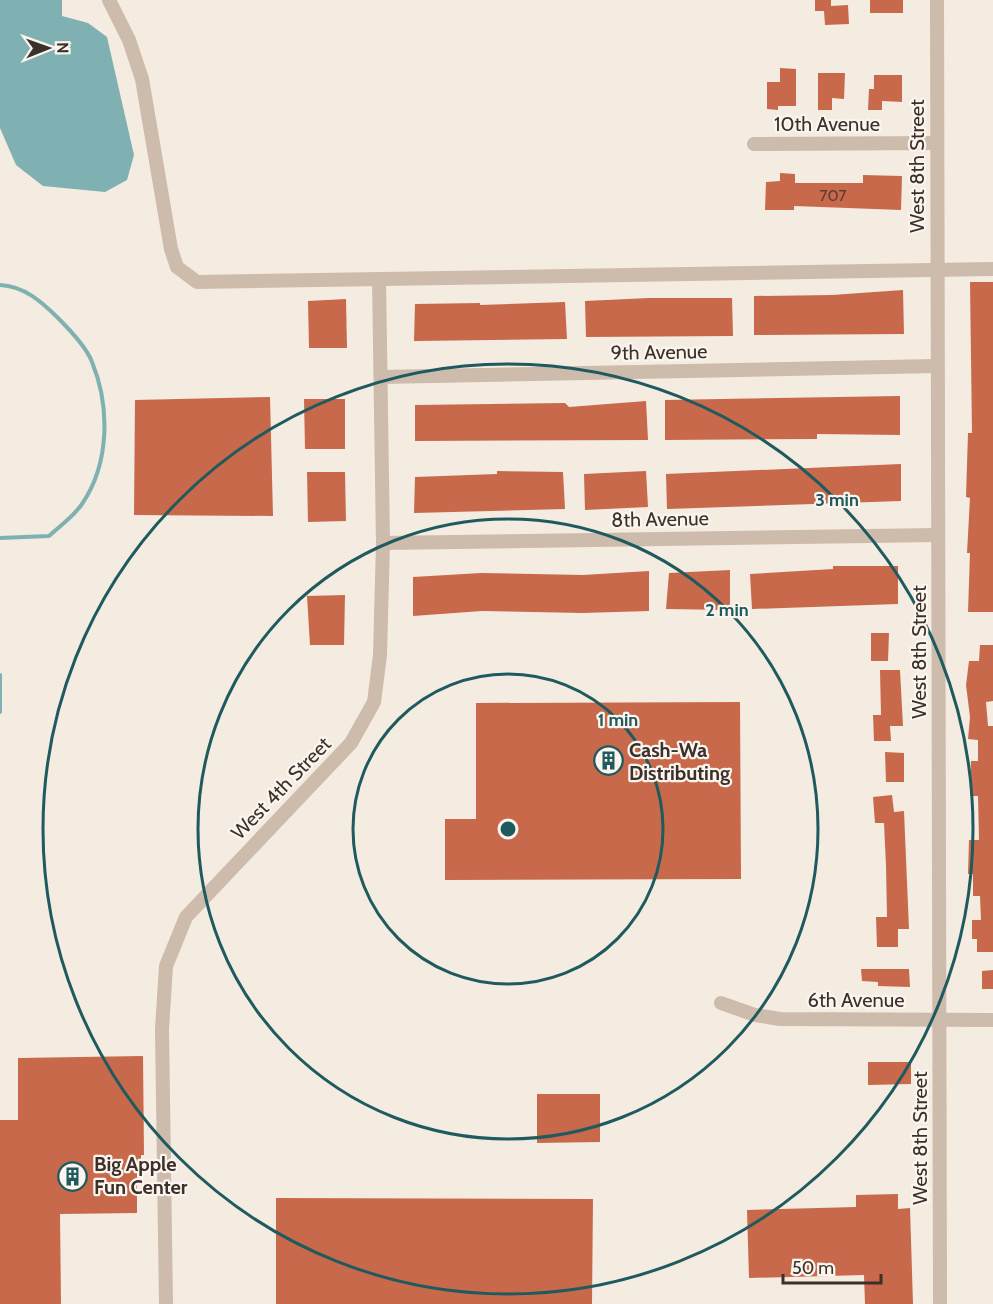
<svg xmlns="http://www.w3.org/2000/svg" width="993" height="1304" font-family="Cabin,sans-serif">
<rect width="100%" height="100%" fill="#f4ebe1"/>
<path fill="#7fb0b2" d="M0 0H62V16L88 23 107 37 134 155 127 180 105 192 43 186 16 165 0 128Z"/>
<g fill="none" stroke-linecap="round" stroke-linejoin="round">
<g stroke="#7fb0b2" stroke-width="4">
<path d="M0 285C24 286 42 302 58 318 69 329 87 348 92 362 110 406 110 463 82 504 74 516 60 526 49 536L0 538"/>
<path d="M0 675V712"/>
</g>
</g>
<g fill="#c8694b">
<path d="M815 0H831V6L848 5 849 24 825 25 824 11H815Z"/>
<rect x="870" y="0" width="33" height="13"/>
<path d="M780 68 796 69V106H778V110L767 109V82H780Z"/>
<path d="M818 73H845L844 99 832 98V110H818Z"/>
<path d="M874 75H902V102L882 101V110H868L869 89H874Z"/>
<path d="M780 173 795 174V183H863V175L902 176 901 210 794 206V210H765L766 182 780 181Z"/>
<path d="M970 282H993V612H968L970 553H967L970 498 966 497 968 433H972Z"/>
<path d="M903 290 904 334 754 335V296L832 295Z"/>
<path d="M649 298H732L733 336 586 337 585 301Z"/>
<path d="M346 299 347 348H309L308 301Z"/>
<path d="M565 302 567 339 414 341 415 304 480 303V305Z"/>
<path d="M900 396V435L817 434V439L665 440V400Z"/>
<path d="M270 397 273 516 134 515 135 400Z"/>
<path d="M304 399H345V449H305Z"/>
<path d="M646 401 648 440 415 441V405L565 403 569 407Z"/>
<path d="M901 464V501L667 509 666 474Z"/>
<path d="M497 471 563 472 565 509 414 513 415 477 497 474Z"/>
<path d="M646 471 648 507 585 510 584 474Z"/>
<path d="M307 472H345L346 521 308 522Z"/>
<path d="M833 566H898V604L752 609 750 574 833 569Z"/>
<path d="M730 570V610L666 609 669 573Z"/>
<path d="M649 571V611L582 613 482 611 413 616V577L481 573 583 575Z"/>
<path d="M345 595 344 645H310L307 596Z"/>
<path d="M871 633H889L888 661H871Z"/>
<path d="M980 645H993V701L986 702 988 726H993V952H977V939H972V920H981L980 896H973V874H968L969 840H979L978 796H970L971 761H978V740L968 739 970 717 966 685 969 661H979Z"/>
<path d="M880 670H900L903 726H890L891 741H874L873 715H881Z"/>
<path d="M740 702 741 879 445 880V819H476V703Z"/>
<path d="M885 752 904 753V782H886Z"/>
<path d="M892 795 894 812 904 811 909 929H898V947H877L876 917H887L886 865 884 823H875L873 797Z"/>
<path d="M861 969H909L910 987 878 986V982L862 981Z"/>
<path d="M993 970V989H982V971Z"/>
<path d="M143 1056 144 1155H141V1169H137V1213L60 1214 61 1304H0V1120H18V1058Z"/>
<path d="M868 1062H911V1084L868 1085Z"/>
<path d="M537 1094H600V1142L537 1143Z"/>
<path d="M898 1194V1209L910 1208 913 1304H865L864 1275 749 1278 747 1210 856 1207V1195Z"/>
<path d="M276 1198 593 1199 592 1304H276Z"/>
</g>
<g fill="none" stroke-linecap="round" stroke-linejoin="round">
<g stroke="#cdbbac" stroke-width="14">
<path d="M109 0 129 40 142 79 171 249 177 267 197 282 993 269"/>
<path d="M937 0 940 1304"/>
<path d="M754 144 936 143"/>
<path d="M381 377 937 366"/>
<path d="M383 543 938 535"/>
<path d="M721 1003 755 1015 780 1019 993 1020"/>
<path d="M166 1304 162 1029 166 966 186 917 351 743 374 702 380 655 383 543 379 279"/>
</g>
</g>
<g fill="none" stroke="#1f5a5e" stroke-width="3">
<circle cx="508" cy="829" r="155"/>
<circle cx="508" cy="829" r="310"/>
<circle cx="508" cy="829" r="465"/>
</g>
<defs>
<symbol id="building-ring" viewBox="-11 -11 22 22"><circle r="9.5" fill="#fbf5ee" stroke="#1f5a5e" stroke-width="1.5"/><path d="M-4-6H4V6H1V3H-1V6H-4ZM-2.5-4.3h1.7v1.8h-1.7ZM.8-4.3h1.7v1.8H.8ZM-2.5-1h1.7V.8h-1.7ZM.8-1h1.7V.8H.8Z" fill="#1f5a5e"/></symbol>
</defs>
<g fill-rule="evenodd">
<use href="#building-ring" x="592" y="744" width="33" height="33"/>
<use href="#building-ring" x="56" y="1160" width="33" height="33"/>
</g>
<g text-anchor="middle" stroke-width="4.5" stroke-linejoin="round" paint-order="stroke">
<g font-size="16" fill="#5e3e33">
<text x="833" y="201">707</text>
</g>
<g font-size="20" fill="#3b302b" stroke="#fbf5ee">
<text x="827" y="131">10th Avenue</text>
<text transform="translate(917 166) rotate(-90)" y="7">West 8th Street</text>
<text transform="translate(659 352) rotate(-1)" y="7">9th Avenue</text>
<text transform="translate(660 519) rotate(-1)" y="7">8th Avenue</text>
<text transform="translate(919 652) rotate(-90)" y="7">West 8th Street</text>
<text transform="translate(281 788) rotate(-46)" y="7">West 4th Street</text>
<text x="856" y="1007">6th Avenue</text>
<text transform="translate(920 1138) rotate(-90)" y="7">West 8th Street</text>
</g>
<g font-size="20" font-weight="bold" fill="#3b302b" stroke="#fbf5ee" text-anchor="start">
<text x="629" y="757">Cash-Wa<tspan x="629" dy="23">Distributing</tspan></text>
<text x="94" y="1171">Big Apple<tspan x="94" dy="23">Fun Center</tspan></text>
</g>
</g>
<circle cx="508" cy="829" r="9" fill="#1f5a5e" stroke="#fbf5ee" stroke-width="3"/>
<g font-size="18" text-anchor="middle" font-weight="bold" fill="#1f5a5e" stroke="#fbf5ee" stroke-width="4.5" stroke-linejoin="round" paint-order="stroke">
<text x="837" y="506">3 min</text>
<text x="727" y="616">2 min</text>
<text x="618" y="726">1 min</text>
</g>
<g transform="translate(48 48) rotate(89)" stroke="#fbf5ee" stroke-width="4.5" paint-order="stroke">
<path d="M0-4.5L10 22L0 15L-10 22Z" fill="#3b302b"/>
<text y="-9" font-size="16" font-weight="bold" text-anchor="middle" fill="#3b302b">N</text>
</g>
<path d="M783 1274v9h98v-9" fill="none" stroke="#3b302b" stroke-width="3"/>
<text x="792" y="1274" font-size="18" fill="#3b302b" stroke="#fbf5ee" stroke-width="4.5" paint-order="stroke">50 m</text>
</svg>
